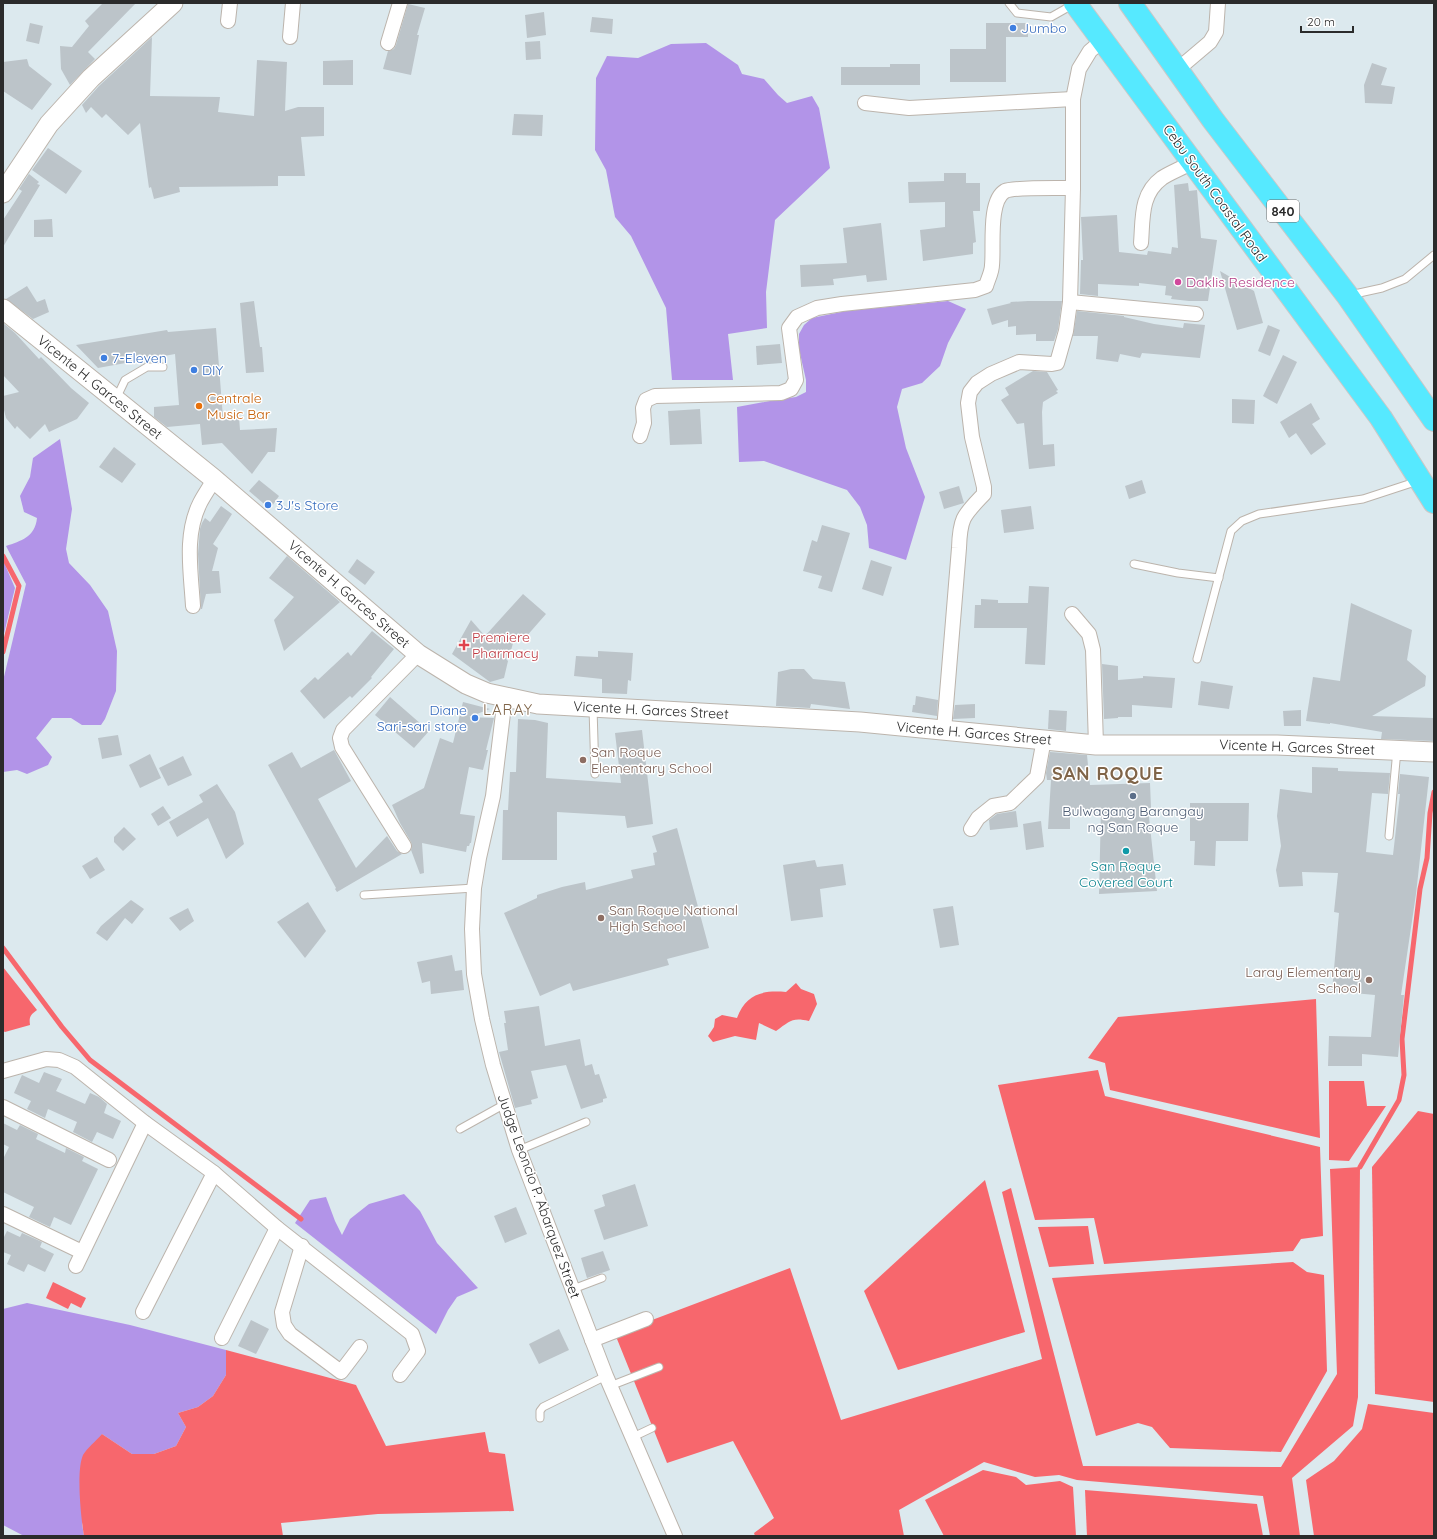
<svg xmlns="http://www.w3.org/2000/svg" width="1437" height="1539" font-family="Quicksand,sans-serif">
<rect width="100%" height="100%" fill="#dce9ee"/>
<g fill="#b294e8">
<path d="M706 43 738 65 742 74 764 79 778 95 787 103 812 96 819 108 830 168 775 220 766 292 767 328 728 334 733 380H672L666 308 631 236 615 217 606 170 595 150 596 78 607 56 638 58 671 44Z"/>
<path d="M948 301 966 309 948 343 940 366 922 383 902 389 897 407 906 448 925 497 906 560 869 548 867 525 860 507 847 490 764 461 739 462 737 407 775 400 796 397 806 392V380L799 349V334L804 325 812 318 846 311Z"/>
<path d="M60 439 72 509 66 549 69 563 90 585 108 611 117 651 116 691 105 719 101 725H82L71 718H52L36 738 52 757 48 765 27 774 17 770 3 772V681L26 584 6 546C21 541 35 537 37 518L24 512 20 496 30 477 33 458Z"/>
<path d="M3 560 15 588 3 638Z"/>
<path d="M404 1194 420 1211 437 1243 478 1288 457 1297 448 1310 436 1334 295 1223 310 1200 326 1197 335 1221 342 1235 350 1219 369 1204Z"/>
<path d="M27 1303 130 1325 226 1350V1375L213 1396 198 1407 178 1413 186 1427 176 1446 154 1454H132L102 1434 82 1524 84 1536H24L3 1525V1309Z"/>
</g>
<g fill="#f7676d">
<path d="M3 967 37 1010C30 1015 29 1017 30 1025L5 1032 3 1031Z"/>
<path d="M796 983 801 989 814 994 817 1004 809 1021C792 1017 790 1021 776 1031L759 1023 756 1040 735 1036 713 1042 708 1036 714 1027 715 1019 722 1015 737 1018C746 994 762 990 786 992Z"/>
<path d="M1316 999 1320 1138 1110 1090 1105 1063 1088 1058 1118 1017Z"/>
<path d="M1098 1070 1105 1096 1320 1147 1323 1236 1301 1239 1293 1251 1104 1264 1094 1218 1035 1220 998 1085Z"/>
<path d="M1329 1081H1364L1367 1106H1386L1349 1161 1329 1160Z"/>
<path d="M1418 1111 1434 1114V1402L1375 1394 1372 1167Z"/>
<path d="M1360 1167 1358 1397 1353 1426 1292 1478 1300 1536H1270L1263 1496 1077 1480 1059 1475 1035 1477 984 1462 899 1510 904 1536H755L754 1533 774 1518 733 1441 667 1463 615 1334 790 1268 841 1420 1042 1359 1002 1192 1011 1188 1083 1466 1281 1467 1337 1374 1330 1169Z"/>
<path d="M985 1180 1025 1332 898 1370 864 1291Z"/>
<path d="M1088 1226 1094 1264 1049 1267 1038 1227Z"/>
<path d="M1293 1262 1307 1272 1324 1275 1327 1371 1281 1452 1170 1448 1152 1427 1138 1423 1096 1436 1052 1278Z"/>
<path d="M53 1282 86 1298 81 1308 71 1303 68 1309 46 1298Z"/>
<path d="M226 1350 356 1385 386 1446 485 1432 489 1452 505 1454 514 1511 378 1514 281 1523 283 1536H84C81 1518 76 1471 83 1455 87 1448 96 1441 102 1434L132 1454H154L176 1446 186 1427 178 1413 198 1407 213 1396 226 1375Z"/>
<path d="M1368 1404 1434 1413V1536H1314L1306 1480 1334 1461 1362 1429Z"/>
<path d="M983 1470 1016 1477 1026 1485 1060 1481 1073 1487 1076 1536H944L925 1500Z"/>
<path d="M1085 1490 1257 1504 1263 1536H1087Z"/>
</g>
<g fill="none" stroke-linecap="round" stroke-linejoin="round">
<g stroke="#f7676d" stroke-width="5">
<path d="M3 556 19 586 3 652"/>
<path d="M3 948 62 1027 90 1060 301 1219"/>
<path d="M1360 1167 1399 1100 1404 1075 1402 1039 1420 889 1427 858 1430 813 1434 792"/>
</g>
</g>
<g fill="#bcc4c9">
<path d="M103 3H136L88 52 95 59 70 85 61 69 60 46 72 47 89 26 85 21Z"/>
<path d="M408 4 425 8 417 35H419L411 75 383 69 388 51 394 49 396 45Z"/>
<path d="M544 12 546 35 527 38 525 15Z"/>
<path d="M592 17 613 19 612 34 590 32Z"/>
<path d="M30 23 43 26 39 44 26 41Z"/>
<path d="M986 23H1028V37H1006V82H950V49H986Z"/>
<path d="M152 37 150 96 220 97 218 112 254 116 257 60 287 62 285 111 298 107H324V136L301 137 305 176H278V186L179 187 180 192 154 199 151 187 149 188 140 123 128 135 106 114 102 118 91 107 86 113 82 105 99 86Z"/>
<path d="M540 41 541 59 526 60 525 42Z"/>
<path d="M27 59 29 66 52 84 32 110 3 91V62Z"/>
<path d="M353 60V85H323V61Z"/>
<path d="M1372 63 1387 68 1381 85 1395 87 1392 104 1365 103 1364 85Z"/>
<path d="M890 64H920V85H841V67H890Z"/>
<path d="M514 114 543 115 542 136 512 135Z"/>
<path d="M48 148 82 171 66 194 32 170Z"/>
<path d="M944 173H966V183H980V211H973L976 242 973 243V254L923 261 920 230 945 227V202L909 203 908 182 944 181Z"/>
<path d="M29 174 39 182 37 184 40 185 3 247V220L22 191 19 189Z"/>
<path d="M1188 183 1189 191 1197 190 1201 238 1217 240 1208 301H1189L1171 299 1172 296 1165 295 1166 286 1139 283V286L1098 284V296L1080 294 1081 260H1083L1081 217 1117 215 1119 252 1147 255 1148 251 1171 254 1172 247 1178 248 1174 185Z"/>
<path d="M52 219 53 237H34V220Z"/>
<path d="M881 223 887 280 867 282 866 275 833 279 834 285 801 287 800 265 847 263 843 228Z"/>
<path d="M1220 271 1254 291 1263 323 1237 330Z"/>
<path d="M27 286 37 302 45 299 49 312 33 319 6 299Z"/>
<path d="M254 301 260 347H262L264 372 246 373 240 303Z"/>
<path d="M1028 301H1062L1058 329 1054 341H1036V334L1016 335V326L1008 327V320L992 325 987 309 1011 303 1010 302Z"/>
<path d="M1077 311 1124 316V317L1154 324 1183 328 1184 323 1205 325 1200 358 1142 353 1140 358 1120 354 1118 362 1096 359 1098 336H1073Z"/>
<path d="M3 323 15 333 39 359 41 357 71 388 89 403 77 419 49 432 45 424 30 439 17 426 15 429 6 418 3 406V396L19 392 3 375Z"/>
<path d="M1268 325 1280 330 1270 356 1258 351Z"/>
<path d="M216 328 223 418 239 417 240 430 277 428 275 452H268L252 474 222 443 202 445 200 424 167 427 154 417V407L179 405 175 354 98 368 76 345 167 330 168 332Z"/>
<path d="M780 344 782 363 757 365 756 346Z"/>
<path d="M1283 355 1297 362 1277 404 1263 396Z"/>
<path d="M1033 371 1047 372 1058 390 1056 391 1058 393 1043 402 1042 412 1043 445 1054 444 1055 466 1029 469 1024 423 1017 424 1001 400 1009 395 1005 388Z"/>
<path d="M1232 399 1255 400 1254 424 1232 423Z"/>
<path d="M1311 403 1320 419 1312 424 1326 444 1311 455 1296 433 1289 438 1280 422Z"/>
<path d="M700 409 702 444 670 445 668 411Z"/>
<path d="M114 447 136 464 122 483 99 467Z"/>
<path d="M259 480 279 496 270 509 249 491Z"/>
<path d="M1142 480 1146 493 1129 499 1125 486Z"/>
<path d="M959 486 964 503 944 509 939 492Z"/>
<path d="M221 506 232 514 213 544 218 548 212 571H219L221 593 206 594 202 609H201L198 554 200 529 202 523 205 518 210 522Z"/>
<path d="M1031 506 1034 529 1004 533 1001 510Z"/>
<path d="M822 525 850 533 832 592 818 588 822 576 803 571 812 540 817 542Z"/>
<path d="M287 556 340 602 284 651 274 620 294 597 269 578Z"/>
<path d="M357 559 375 572 365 585 348 572Z"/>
<path d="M871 560 892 567 883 596 862 589Z"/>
<path d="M1029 586 1049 587 1045 665 1025 664 1027 628H974L975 605H981V599L998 600V603H1028Z"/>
<path d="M523 594 546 614 525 638 515 636 510 654 506 659 508 661 504 678 490 682 452 654 471 620 485 636Z"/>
<path d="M1351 603 1412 630 1407 660 1426 676 1425 686 1372 716 1434 718V741L1381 739 1382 732 1330 723V724L1306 721 1313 677 1340 681Z"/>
<path d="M372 631 394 649 371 677 372 678 352 698 350 696 324 719 300 691 315 677 318 680 348 652 351 656Z"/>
<path d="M598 651 633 653 631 681 628 680 627 694 602 693V679L574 676 576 656 598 657Z"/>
<path d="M1102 664 1118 666V680L1143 678V676L1175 678 1172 708 1132 705V717H1118V718L1104 719Z"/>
<path d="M791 669H804L813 679 845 682 850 709 811 704 810 708 776 706 778 672Z"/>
<path d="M1201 681 1233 686 1229 709 1198 705Z"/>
<path d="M916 696 938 700 937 716 912 712 913 705H915Z"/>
<path d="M390 697 429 731 414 748 375 715Z"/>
<path d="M463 702 490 709 469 717 494 718 486 750H488L483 770 469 767 460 814 475 816 471 843H470L469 846H467L466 852 422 843 424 873 420 874 411 850 412 846 411 842 400 823 392 805 424 788 440 738 453 743Z"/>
<path d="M975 704V718L953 719 955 705Z"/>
<path d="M1049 710 1067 711 1066 731 1048 729Z"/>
<path d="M1301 710V726H1284L1283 711Z"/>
<path d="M518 719 535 720 548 723 546 778 621 783 615 733 642 730 653 824 627 828 625 816 557 812V860H502L503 810H508L510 772H516Z"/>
<path d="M118 735 122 755 102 759 98 738Z"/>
<path d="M334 750 351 781 318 799 356 868 387 836 397 851 402 854 337 892 335 889 336 888 268 765 292 752 301 768Z"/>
<path d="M1050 752 1087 755 1090 785 1150 783 1151 808H1148L1157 891 1099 894 1101 808 1070 811V829H1048L1051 780H1047L1046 773Z"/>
<path d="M150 754 161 778 140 788 129 765Z"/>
<path d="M183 756 192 775 168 786 159 768Z"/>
<path d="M1312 767 1338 768V771L1390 773 1388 794 1372 793 1366 852 1393 855 1400 794H1398L1400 774 1429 777 1416 894 1401 995H1404L1398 1057 1362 1054V1066H1328L1329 1036 1371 1037 1375 995 1332 991 1339 913 1334 912 1338 873 1302 872 1303 886 1279 887 1276 870 1281 846 1277 816 1280 789 1312 793Z"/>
<path d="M217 784 235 812 244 844 226 859 208 818 177 837 169 822 203 802 199 795Z"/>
<path d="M1190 803H1249L1248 841H1216L1215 866 1194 865 1195 841H1190Z"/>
<path d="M163 806 171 818 158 826 151 814Z"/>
<path d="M1016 811 1018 827 990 830 989 820 997 814Z"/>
<path d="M1041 821 1044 847 1026 850 1023 824Z"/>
<path d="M124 827 136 839 123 851 114 842V837Z"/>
<path d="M677 828 709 948 667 959 669 965 573 991 570 983 540 996 504 913 537 898V895L562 887 585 882 586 890 633 878 631 870 655 865 653 853 657 852 652 836Z"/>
<path d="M97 857 105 870 90 879 82 866Z"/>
<path d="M815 860 817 867 843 864 846 885 820 889 823 917 791 921 783 865Z"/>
<path d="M131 900 144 909 132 924 125 918 107 941 96 933 101 926Z"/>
<path d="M308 902 326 931 305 958 277 922Z"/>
<path d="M953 906 959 945 940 948 933 909Z"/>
<path d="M188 908 194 921 180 931 169 918Z"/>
<path d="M452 955 455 971 462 970 464 990 431 994 430 981 422 983 417 962Z"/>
<path d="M539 1006 545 1046 580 1039 585 1066 592 1064 595 1075 599 1074 607 1098 603 1099V1102L581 1109 566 1065 531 1071 538 1098 531 1100 532 1104 515 1108 499 1052 508 1050 504 1023H506L504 1011Z"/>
<path d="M44 1072 62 1079 56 1091 85 1104 90 1093 99 1097 107 1104 104 1113 121 1121 113 1139 97 1132 92 1142 73 1132 77 1122 48 1109 45 1118 27 1109 31 1101 14 1093 22 1075 39 1083Z"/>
<path d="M3 1123 17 1130 20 1125 38 1134 36 1139 65 1153 66 1148 84 1157 82 1161 98 1169 71 1225 54 1217 50 1227 29 1217 34 1207 3 1192V1159L9 1147 3 1144Z"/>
<path d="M635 1184 648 1226 604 1240 594 1210 605 1206 602 1195Z"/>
<path d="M516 1207 527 1234 505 1243 494 1216Z"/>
<path d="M7 1231 20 1237 22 1233 42 1242 40 1247 54 1254 45 1272 28 1264 24 1272 7 1264 11 1255 3 1252V1239Z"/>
<path d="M603 1251 610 1270 587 1278 581 1258Z"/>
<path d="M251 1320 269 1329 256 1354 238 1346Z"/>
<path d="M559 1329 569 1350 539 1364 529 1344Z"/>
</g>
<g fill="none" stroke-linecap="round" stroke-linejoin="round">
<defs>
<g id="lane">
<path d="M1009 3 1017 13 1051 17 1074 4"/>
<path d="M1350 295 1382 288 1405 279 1434 255"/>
<path d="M116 399 125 380 147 367H163"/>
<path d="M1134 564 1178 573 1219 578"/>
<path d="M1197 659 1231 531 1242 521 1259 514 1363 499 1418 481"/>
<path d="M593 708 595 774"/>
<path d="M1389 836 1397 750"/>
<path d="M364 895 474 888"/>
<path d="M460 1129 505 1104"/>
<path d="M519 1150 586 1122"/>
<path d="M573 1289 602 1278"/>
<path d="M610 1386 659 1367"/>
<path d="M540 1418V1411L543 1407 606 1376"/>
<path d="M633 1437 652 1428"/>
</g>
<g id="street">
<path d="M228 21 230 3"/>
<path d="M290 37 293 3"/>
<path d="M388 43 400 3"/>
<path d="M1177 70 1210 42 1216 32 1218 3"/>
<path d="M865 103 909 108 1073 99"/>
<path d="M1141 243C1143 219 1140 194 1162 178 1171 172 1183 168 1192 162"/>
<path d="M1070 302 1196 314"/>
<path d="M640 436 644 423 643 408 646 400 655 396 781 393 791 389 796 380 789 328 797 317 817 308 842 304 975 290 986 286C988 279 992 272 992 265 994 247 988 201 1005 191 1014 187 1061 188 1073 188"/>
<path d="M193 606C191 572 184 535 200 503 204 495 210 487 214 479"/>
<path d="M1072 614 1089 634 1093 650 1096 745"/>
<path d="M505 697 493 796 479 858 474 888 472 929 474 974 482 1019 493 1065 519 1150 606 1376 675 1536"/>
<path d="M944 730 959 548C960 517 964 515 984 494V487L972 437 968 403 970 392 977 383 991 374 1019 362 1052 364 1057 363 1066 331 1070 302 1073 188V99L1079 69 1090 51 1103 40"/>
<path d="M971 829 978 818 993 806 1010 803 1037 777 1044 739"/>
<path d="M404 846 342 747 340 738 343 730 418 654"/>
<path d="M3 1071 46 1059 59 1060 75 1067 145 1123 214 1173 277 1228 412 1334 418 1351 400 1375"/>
<path d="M3 1107 109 1160"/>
<path d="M3 1214 82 1252"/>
<path d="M302 1246 282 1312 284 1325 290 1334 341 1372 360 1347"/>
<path d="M76 1266 145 1123"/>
<path d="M143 1312 214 1173"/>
<path d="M222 1338 277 1228"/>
<path d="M592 1340 646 1319"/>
</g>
<g id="secondary">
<path d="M3 193 49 124 91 78 173 3"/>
<path d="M3 309 214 479 418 654 466 684 487 693 538 704 860 722 1096 745H1277L1434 752"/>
</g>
<g id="highway">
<path d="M1075 3 1381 418 1434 502"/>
<path d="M1130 3 1213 120 1347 295 1434 420"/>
</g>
</defs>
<use href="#lane" stroke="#bcb4ac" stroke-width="9"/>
<use href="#street" stroke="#bcb4ac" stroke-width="16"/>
<use href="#secondary" stroke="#bcb4ac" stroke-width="21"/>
<use href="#highway" stroke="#c8c8c8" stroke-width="24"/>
<use href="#lane" stroke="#fff" stroke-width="7"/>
<use href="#street" stroke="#fff" stroke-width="14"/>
<use href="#secondary" stroke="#fff" stroke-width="19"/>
<use href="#highway" stroke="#56e9ff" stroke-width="22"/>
</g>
<g fill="#3f7fe0" stroke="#fff" stroke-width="1.5">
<circle cx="1013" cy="28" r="4"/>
<circle cx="104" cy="358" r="4"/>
<circle cx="194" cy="370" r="4"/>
<circle cx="268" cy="505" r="4"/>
<circle cx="475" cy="718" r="4"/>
</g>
<circle fill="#d1479c" stroke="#fff" stroke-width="1.5" cx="1178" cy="282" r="4"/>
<circle fill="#e8710a" stroke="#fff" stroke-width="1.5" cx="199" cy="406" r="4"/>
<path fill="#e0444e" stroke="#fff" stroke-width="1.5" d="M462 639h4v4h4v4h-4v4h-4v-4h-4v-4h4z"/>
<g fill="#8d6e63" stroke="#fff" stroke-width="1.5">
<circle cx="583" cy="760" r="4"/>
<circle cx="601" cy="918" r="4"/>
<circle cx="1369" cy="980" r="4"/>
</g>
<circle fill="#5c6f8a" stroke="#fff" stroke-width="1.5" cx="1133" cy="796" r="4"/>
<circle fill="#0f9aa8" stroke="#fff" stroke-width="1.5" cx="1126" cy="851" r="4"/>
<g text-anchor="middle" stroke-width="3" stroke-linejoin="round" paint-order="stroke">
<rect fill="#fff" stroke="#6b6b6b" stroke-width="1" x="1267" y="200" width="32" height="22" rx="3"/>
<g font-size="13" font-weight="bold" fill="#2b2b2b">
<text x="1283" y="216">840</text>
</g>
<g font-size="14" fill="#366cbe" stroke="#fff" text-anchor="start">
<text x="1021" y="33">Jumbo</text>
<text x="112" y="363">7-Eleven</text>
<text x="202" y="375">DIY</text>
<text x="276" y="510">3J's Store</text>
<text x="467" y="715" text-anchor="end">Diane<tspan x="467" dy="16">Sari-sari store</tspan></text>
</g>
<g font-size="14" fill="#2b2b2b" stroke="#fff">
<text transform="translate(1215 193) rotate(54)" y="5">Cebu South Coastal Road</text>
<text transform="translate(100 387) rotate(39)" y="5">Vicente H. Garces Street</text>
<text transform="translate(349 594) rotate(41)" y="5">Vicente H. Garces Street</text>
<text transform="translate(651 710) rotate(3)" y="5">Vicente H. Garces Street</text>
<text transform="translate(974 733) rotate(5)" y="5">Vicente H. Garces Street</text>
<text transform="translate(1297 747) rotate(2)" y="5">Vicente H. Garces Street</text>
<text transform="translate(539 1196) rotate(70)" y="5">Judge Leoncio P. Abarquez Street</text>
</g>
<g font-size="14" fill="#b23c85" stroke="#fff" text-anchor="start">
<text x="1186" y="287">Daklis Residence</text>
</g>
<g font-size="14" fill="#c56008" stroke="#fff" text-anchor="start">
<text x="207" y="403">Centrale<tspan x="207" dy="16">Music Bar</tspan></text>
</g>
<g font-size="14" fill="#be3a42" stroke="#fff" text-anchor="start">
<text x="472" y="642">Premiere<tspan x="472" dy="16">Pharmacy</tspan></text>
</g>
<g font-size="14" fill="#785e54" stroke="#fff" text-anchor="start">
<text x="591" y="757">San Roque<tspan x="591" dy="16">Elementary School</tspan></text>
<text x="609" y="915">San Roque National<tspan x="609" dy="16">High School</tspan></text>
<text x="1361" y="977" text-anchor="end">Laray Elementary<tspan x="1361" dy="16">School</tspan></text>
</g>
<g font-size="14" fill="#4e5e75" stroke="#fff">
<text x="1133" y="816">Bulwagang Barangay<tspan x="1133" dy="16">ng San Roque</tspan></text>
</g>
<g font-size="14" fill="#0d838f" stroke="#fff">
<text x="1126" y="871">San Roque<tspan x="1126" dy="16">Covered Court</tspan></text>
</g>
<g font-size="15" letter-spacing="1" fill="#7f6448" stroke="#fff">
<text x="508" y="715">LARAY</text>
</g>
<g font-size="18" font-weight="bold" letter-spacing="1" fill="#7f6448" stroke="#fff">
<text x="1108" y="780">SAN ROQUE</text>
</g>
</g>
<rect width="1437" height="1539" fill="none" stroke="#2b2b2b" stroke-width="8"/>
<path d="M1301 26v6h52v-6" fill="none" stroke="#2b2b2b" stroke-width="2"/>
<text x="1307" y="26" font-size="12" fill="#2b2b2b" stroke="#ffffff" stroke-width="3" paint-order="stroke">20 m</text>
</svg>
